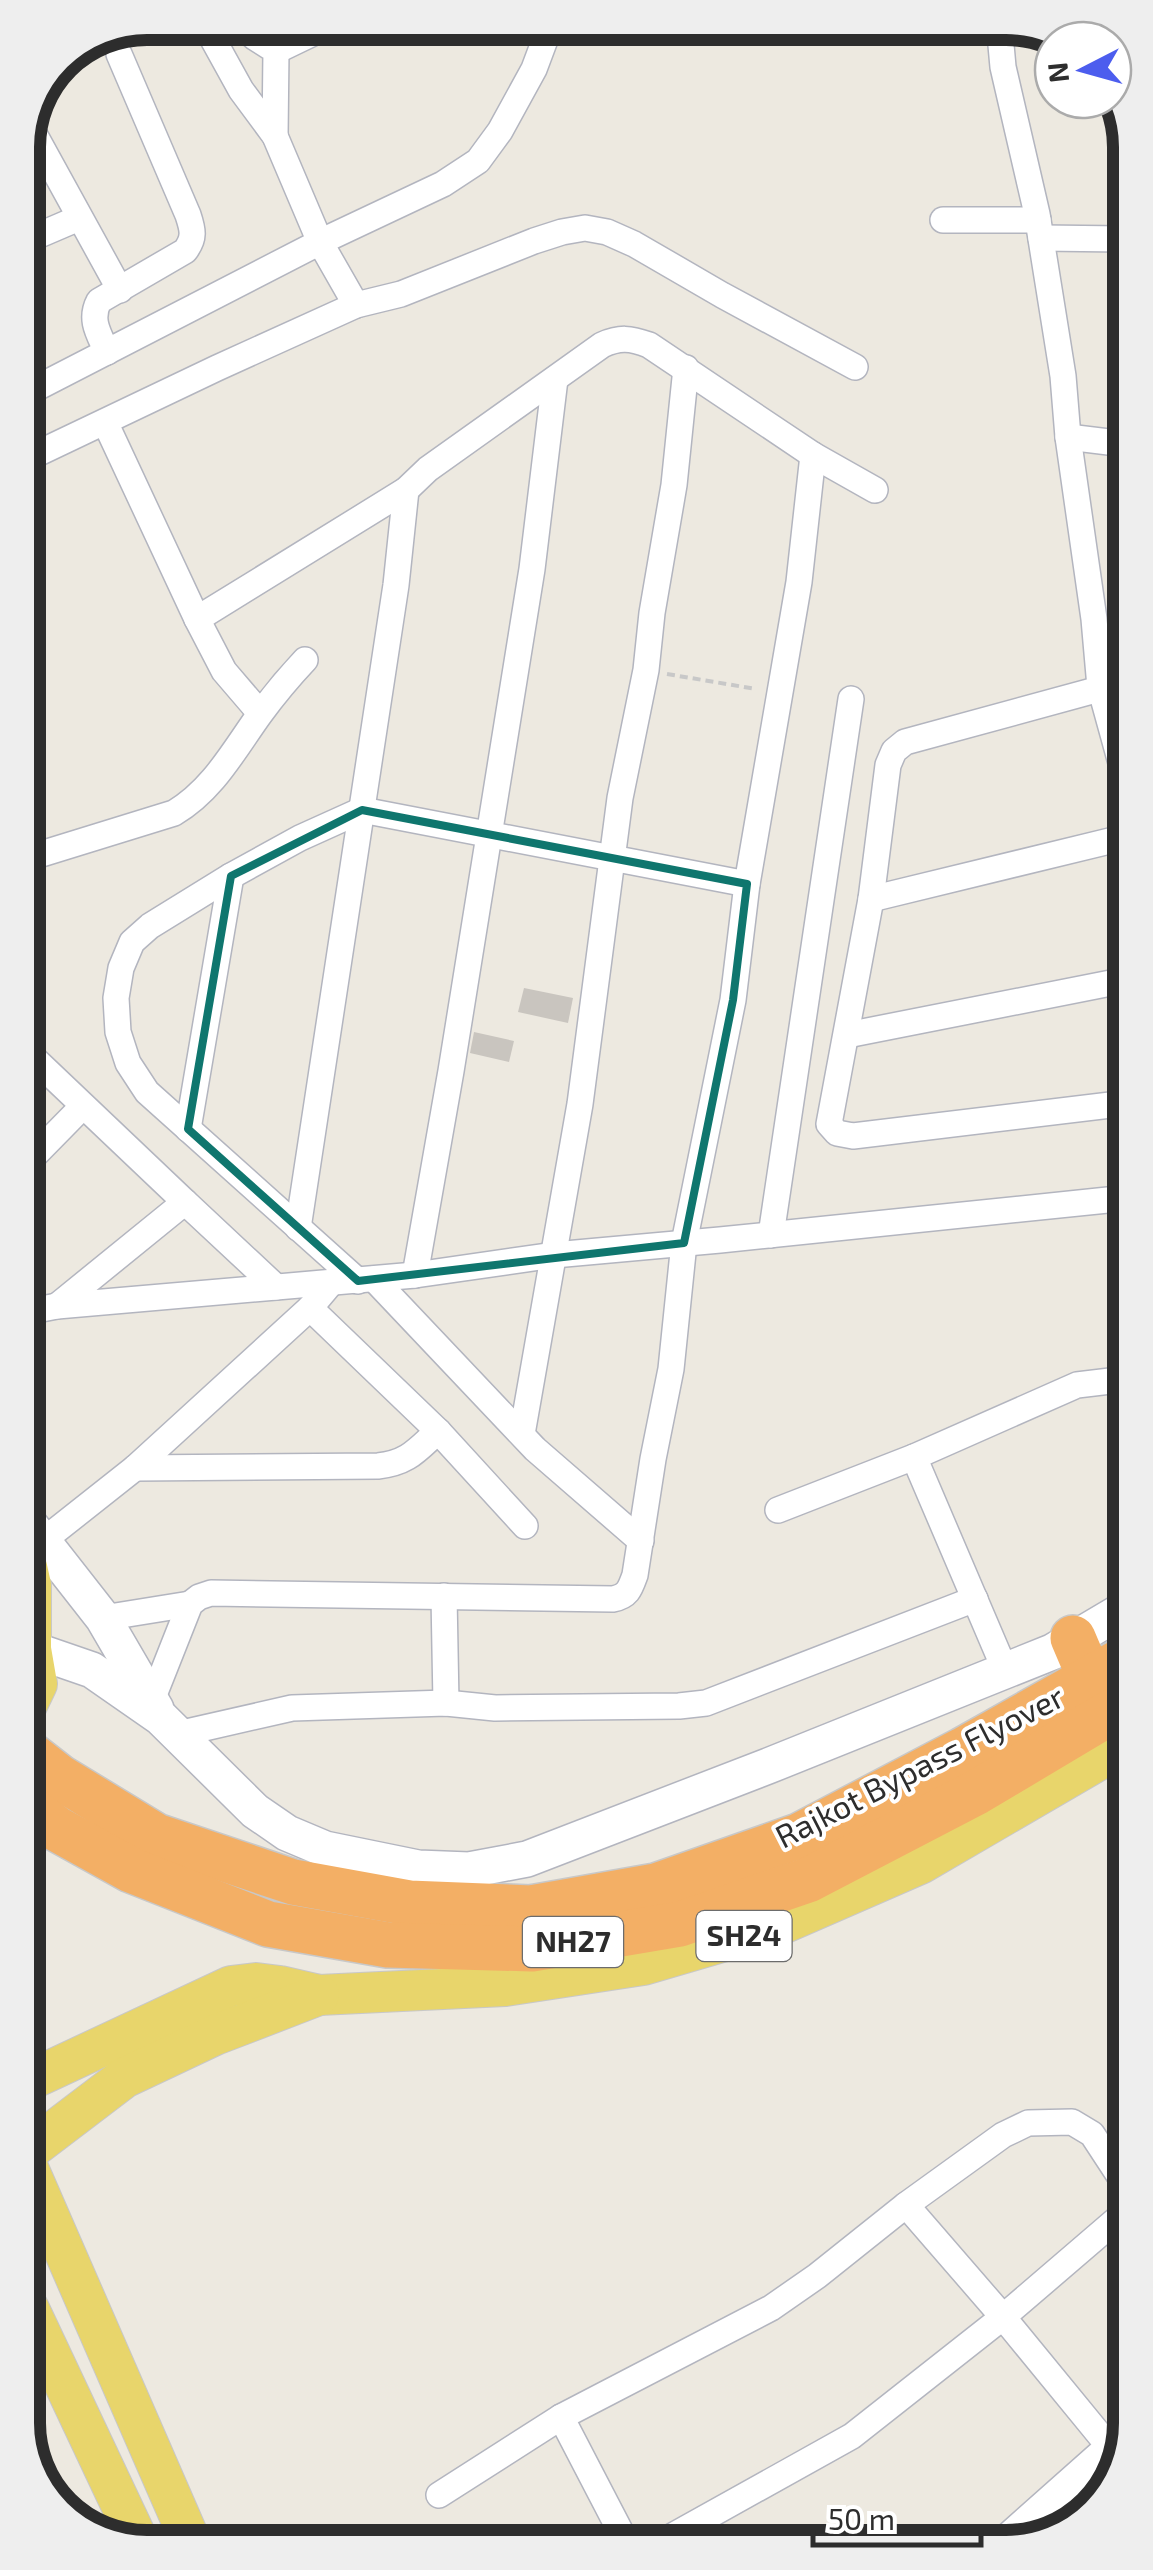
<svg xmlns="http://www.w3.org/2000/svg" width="1153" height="2570" font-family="'Exo 2',sans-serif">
<rect width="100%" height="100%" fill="#ede9e0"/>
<g fill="#c9c5bf">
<path d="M524 988 573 998 568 1023 518 1012Z"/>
<path d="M474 1032 514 1041 509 1062 470 1053Z"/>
</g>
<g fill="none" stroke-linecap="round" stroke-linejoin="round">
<defs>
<g id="street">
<path d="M204 23 241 90 275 136 320 242 356 305"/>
<path d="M247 23 254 37 276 51 275 136"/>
<path d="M999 23 1003 67 1037 214 1063 376 1068 437 1094 619 1100 687 1126 781"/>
<path d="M276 51 334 23"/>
<path d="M32 130 120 290"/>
<path d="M943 220H1038"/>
<path d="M1041 238 1124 239"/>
<path d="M23 242 79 218"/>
<path d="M107 352C99 334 89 320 99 301L185 251C195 238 193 230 188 215L119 54"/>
<path d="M23 395 320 242 443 184 478 161 500 131 534 69 546 37 547 23"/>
<path d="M105 422 197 619 224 671 260 713"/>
<path d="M1068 437 1125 444"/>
<path d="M24 460 217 368 356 305 401 294 534 241 562 232 585 228 607 232 634 244 722 295 855 367"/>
<path d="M197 619 406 490 428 469 602 345C620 337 630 338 649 345L813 455 875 490"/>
<path d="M1125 682 905 742 894 751 888 765 871 899 829 1124 837 1133 853 1136 1127 1103"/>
<path d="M25 859 174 813C213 790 234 750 260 714 274 695 289 677 305 660"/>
<path d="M871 899 1126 837"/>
<path d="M847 1035 1126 980"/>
<path d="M25 1050 185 1202 57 1306"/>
<path d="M188 1129 231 876"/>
<path d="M26 1164 83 1106"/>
<path d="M185 1202 276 1287"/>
<path d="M298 1228 396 585 406 490"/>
<path d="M771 1235 851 699"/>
<path d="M415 1275 451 1071 532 569 555 379"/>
<path d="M374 1279 535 1449 641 1541"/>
<path d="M358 1281 147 1092 128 1063 118 1032 116 998 121 968 132 942 150 926 231 876 300 838 362 810 747 884"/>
<path d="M310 1308 438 1431 525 1526"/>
<path d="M26 1312 57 1306 415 1275 554 1255 720 1240 1127 1198"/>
<path d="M522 1434 580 1104 620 798 646 670 652 613 674 485 686 368"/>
<path d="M914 1457 1005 1670"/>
<path d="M135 1468 378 1466C408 1463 417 1450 438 1431"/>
<path d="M778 1510 914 1457 1077 1385 1127 1379"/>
<path d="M44 1540 135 1468 310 1308 331 1283"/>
<path d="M444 1596 446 1703"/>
<path d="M103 1618 190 1604"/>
<path d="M152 1700 190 1604 199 1597 211 1593 613 1599C628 1596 630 1589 635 1575L653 1459 671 1369 684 1243 733 1000 747 884 799 582 813 455"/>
<path d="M178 1734 292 1708 446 1703 495 1708 679 1706 706 1703 975 1599"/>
<path d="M1124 2024 1129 2022"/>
<path d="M906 2205 1003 2317 1112 2450"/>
<path d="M561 2417 627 2544"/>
<path d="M439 2495 561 2417 771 2308 817 2276 906 2205 1003 2135 1028 2123 1072 2122 1092 2134 1130 2192"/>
<path d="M660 2543 852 2436 1003 2317 1130 2208"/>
</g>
<g id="secondary">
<path d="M27 1521 103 1618 156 1709"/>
<path d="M27 1651 31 1649 92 1670 161 1718 255 1811 287 1833 325 1849 418 1868 469 1870 527 1859 768 1766 1052 1652 1128 1607"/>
<path d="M1009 2541 1126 2437"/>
</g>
<g id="primary">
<path d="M27 1567 31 1585V1649L37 1684 27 1705"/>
<path d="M28 2081 231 1986 256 1983 280 1986 319 1995 505 1986 643 1965 780 1925 920 1864 1128 1743"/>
<path d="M32 2148 124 2078 215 2035 319 1995"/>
<path d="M28 2168 193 2547"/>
<path d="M29 2309 141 2547"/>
</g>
<g id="highway">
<path d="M1073 1638 1090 1678"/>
<path d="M27 1752 59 1777 156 1836 293 1882 409 1903 531 1908 656 1886 799 1836 963 1750 1128 1657"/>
<path d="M27 1806 57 1829 131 1870 268 1924 388 1945 532 1949 680 1924 808 1880 977 1792 1128 1702"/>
</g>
</defs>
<use href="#street" stroke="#b3b5bf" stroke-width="28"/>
<use href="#secondary" stroke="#b3b5bf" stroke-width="38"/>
<use href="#primary" stroke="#c8c8c8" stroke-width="42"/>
<use href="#highway" stroke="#c8c8c8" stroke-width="48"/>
<path stroke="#c8c8c8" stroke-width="4" stroke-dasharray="8 5" stroke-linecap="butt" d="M667 674 756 689"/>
<use href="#street" stroke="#fff" stroke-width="25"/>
<use href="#secondary" stroke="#fff" stroke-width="35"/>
<use href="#primary" stroke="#e8d56b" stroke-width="40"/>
<use href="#highway" stroke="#f3af65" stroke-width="45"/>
</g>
<path fill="none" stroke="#0f766e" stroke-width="8" stroke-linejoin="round" d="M362 810 747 884 733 1000 684 1243 358 1281 188 1129 231 876Z"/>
<g text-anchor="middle" stroke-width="8" stroke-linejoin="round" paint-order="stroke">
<g fill="#fff" stroke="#6c6c6c" stroke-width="2.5">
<rect x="696.5" y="1911" width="95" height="50" rx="8"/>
<rect x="523" y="1917" width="100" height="50" rx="8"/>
</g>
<g font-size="30" font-weight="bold" fill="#2d2d2d">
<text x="744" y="1946">SH24</text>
<text x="573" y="1952">NH27</text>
</g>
<g font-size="32" fill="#2d2d2d" stroke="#fff">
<text transform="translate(920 1767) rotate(-27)" y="11">Rajkot Bypass Flyover</text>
</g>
</g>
<path d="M0 0H1153V2570H0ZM147 40H1006A107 107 0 0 1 1113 147V2423A107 107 0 0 1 1006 2530H147A107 107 0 0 1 40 2423V147A107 107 0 0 1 147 40Z" fill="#eee" fill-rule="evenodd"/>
<path fill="none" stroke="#2d2d2d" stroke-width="12" d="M147 40H1006A107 107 0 0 1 1113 147V2423A107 107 0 0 1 1006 2530H147A107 107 0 0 1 40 2423V147A107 107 0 0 1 147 40Z"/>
<g transform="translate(1083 70) rotate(264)"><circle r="48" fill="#ffffff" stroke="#ababab" stroke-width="2.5"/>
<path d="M0-8L18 38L0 25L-18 38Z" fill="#4c5dee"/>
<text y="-15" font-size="28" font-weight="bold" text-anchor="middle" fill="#2d2d2d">N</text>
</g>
<path d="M813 2530v15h168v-15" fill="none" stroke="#2d2d2d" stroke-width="5"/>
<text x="828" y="2530" font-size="30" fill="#2d2d2d" stroke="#ffffff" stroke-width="8" paint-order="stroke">50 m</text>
</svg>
